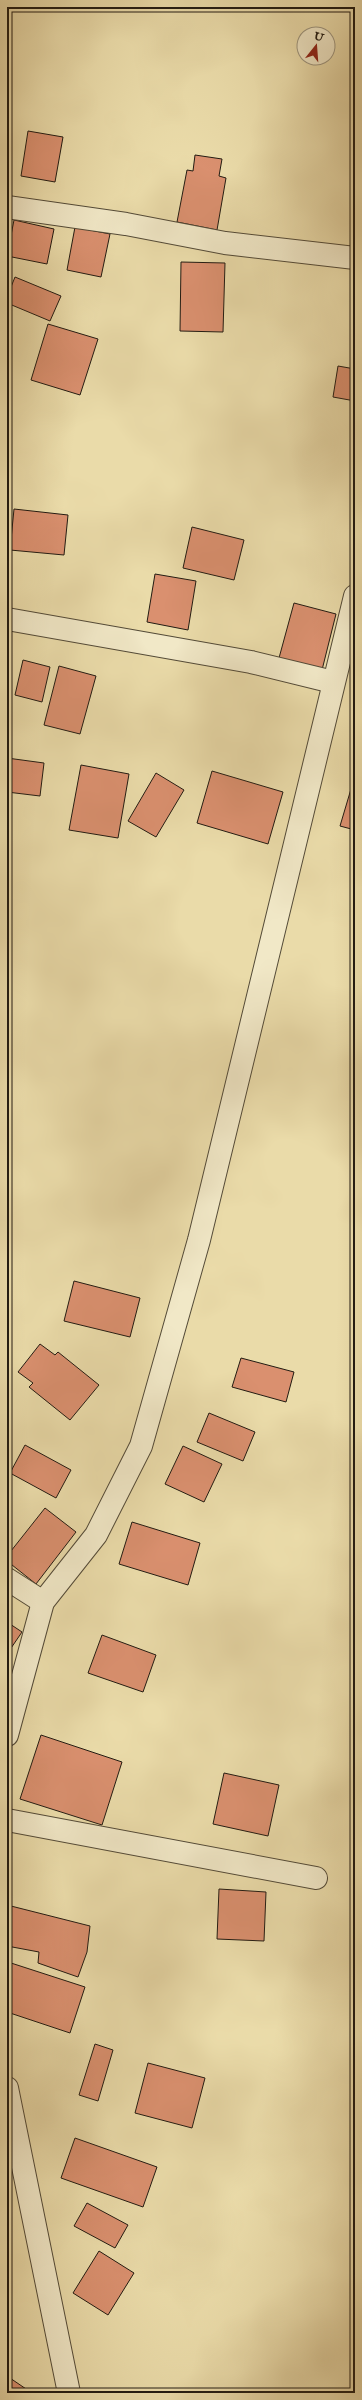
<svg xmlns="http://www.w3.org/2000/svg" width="362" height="2400" font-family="'IM FELL English',serif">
<rect width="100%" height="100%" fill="#eadba9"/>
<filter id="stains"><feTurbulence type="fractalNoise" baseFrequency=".005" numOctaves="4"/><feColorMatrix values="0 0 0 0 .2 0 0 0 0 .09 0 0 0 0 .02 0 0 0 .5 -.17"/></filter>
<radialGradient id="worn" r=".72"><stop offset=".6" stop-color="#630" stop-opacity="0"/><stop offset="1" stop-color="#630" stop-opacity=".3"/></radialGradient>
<g fill="#da906f" stroke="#221b12">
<path d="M28 131 63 137 55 182 21 176Z"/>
<path d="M195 155 222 159 219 176 226 178 217 230 177 222 187 170 193 171Z"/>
<path d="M14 220 54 229 47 264 7 256Z"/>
<path d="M75 227 110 234 101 277 67 270Z"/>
<path d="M181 262 225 263 223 332 180 331Z"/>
<path d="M15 277 61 296 50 321 7 303V297Z"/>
<path d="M48 324 98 339 80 395 31 380Z"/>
<path d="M338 366 355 369V401L333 397Z"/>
<path d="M14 509 68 515 64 555 10 550Z"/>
<path d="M192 527 244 540 234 580 183 568Z"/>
<path d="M155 574 196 581 188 630 147 622Z"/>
<path d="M294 603 336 614 322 670 279 658Z"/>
<path d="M23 660 50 667 42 702 15 695Z"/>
<path d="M59 666 96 676 80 734 44 725Z"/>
<path d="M7 758 44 763 40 796 7 792Z"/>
<path d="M81 765 129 774 118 838 69 830Z"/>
<path d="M212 771 283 792 268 844 197 823Z"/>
<path d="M156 773 184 790 156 837 128 821Z"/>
<path d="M351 789 355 791V830L340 826Z"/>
<path d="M74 1281 140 1298 130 1337 64 1321Z"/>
<path d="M40 1344 55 1355 58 1352 99 1385 70 1420 29 1387 33 1383 18 1372Z"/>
<path d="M241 1358 294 1372 286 1402 232 1387Z"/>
<path d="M209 1413 255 1432 243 1461 197 1442Z"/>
<path d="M25 1445 71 1470 56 1498 10 1473Z"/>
<path d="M183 1446 222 1464 204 1502 165 1484Z"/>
<path d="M45 1508 76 1532 36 1584 7 1561V1556Z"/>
<path d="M132 1522 200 1543 188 1585 119 1564Z"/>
<path d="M7 1622 22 1632 7 1654Z"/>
<path d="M102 1635 156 1655 143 1692 88 1673Z"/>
<path d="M41 1735 122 1762 102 1825 20 1799Z"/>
<path d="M224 1773 279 1785 268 1836 213 1824Z"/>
<path d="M219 1889 266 1892 264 1941 217 1939Z"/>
<path d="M7 1905 90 1926 87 1952 78 1977 38 1963 39 1952 7 1946Z"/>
<path d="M11 1963 85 1987 70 2033 7 2012V1977Z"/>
<path d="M95 2044 113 2050 98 2101 79 2095Z"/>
<path d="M148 2063 205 2078 192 2128 135 2113Z"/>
<path d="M75 2138 157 2167 143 2207 61 2178Z"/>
<path d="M87 2203 128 2225 115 2248 74 2226Z"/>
<path d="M99 2251 134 2273 108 2315 73 2293Z"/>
<path d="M7 2376 32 2393H7Z"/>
</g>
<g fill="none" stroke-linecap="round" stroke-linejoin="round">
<defs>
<g id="minor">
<path d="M7 207 126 224 225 243 355 258"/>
<path d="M7 619 251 662 333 682"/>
<path d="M7 1579 43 1602"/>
<path d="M7 1735 43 1602 96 1535 141 1446 199 1240 355 596"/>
<path d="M7 1820 316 1878"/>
<path d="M7 2088 69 2393"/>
</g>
</defs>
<use href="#minor" stroke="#544b38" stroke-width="24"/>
<use href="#minor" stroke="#f1e8c7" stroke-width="22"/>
</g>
<rect width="362" height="2400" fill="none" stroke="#eadba9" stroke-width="24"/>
<rect x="8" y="8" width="346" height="2384" fill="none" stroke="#221b12" stroke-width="2"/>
<rect x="12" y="12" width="338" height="2376" fill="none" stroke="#221b12"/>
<g transform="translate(316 46) rotate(17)"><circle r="19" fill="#f1e8c7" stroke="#9e967f"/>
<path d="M0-3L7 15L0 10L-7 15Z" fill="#8f2418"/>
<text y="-6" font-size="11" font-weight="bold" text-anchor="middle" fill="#221b12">U</text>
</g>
<rect width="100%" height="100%" filter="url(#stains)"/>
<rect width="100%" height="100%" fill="url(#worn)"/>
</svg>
